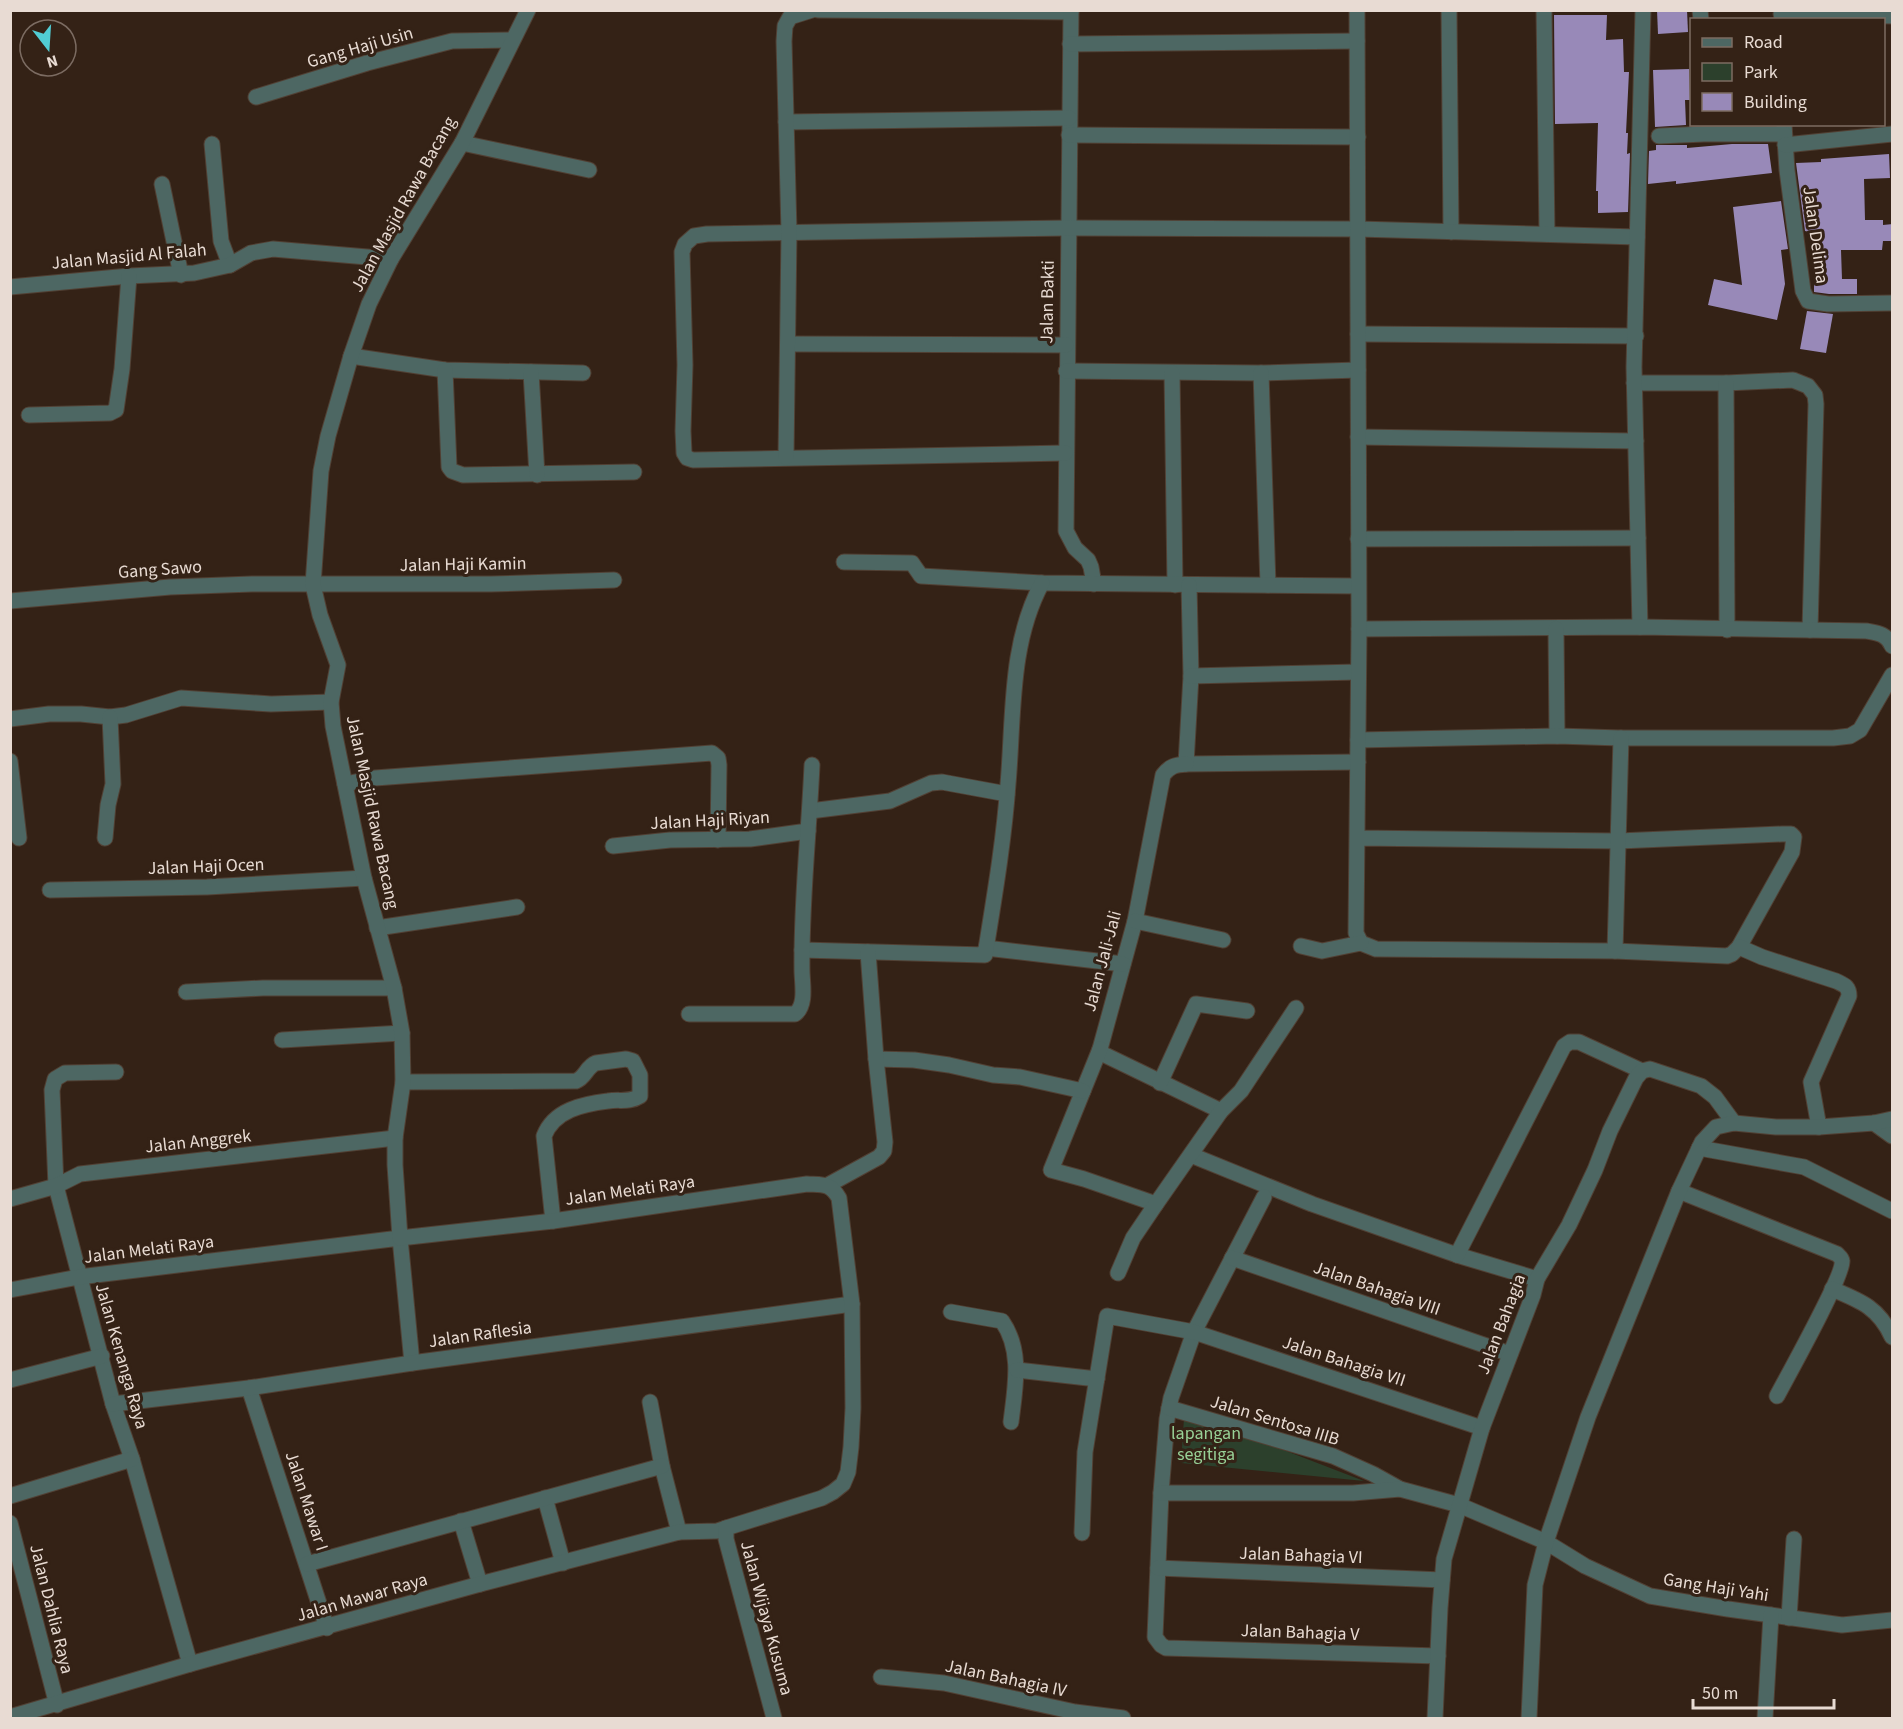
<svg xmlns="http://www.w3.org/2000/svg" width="1903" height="1729" font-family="'Source Sans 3',sans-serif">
<rect width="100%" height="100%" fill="#342216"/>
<path fill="#2c402c" d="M1196 1416 1364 1481 1181 1463 1184 1418Z"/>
<g fill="#9889b8">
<path d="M1657 10H1687L1688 32 1658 34Z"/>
<path d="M1554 15H1607L1606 40 1623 39 1624 72H1629L1626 133H1628L1627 154 1630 153 1628 212 1598 213V191H1596L1598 123 1555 124Z"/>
<path d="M1689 69 1690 100H1685L1686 125 1655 127 1653 70Z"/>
<path d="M1732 144H1768L1772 173 1676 184V181L1648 184 1649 151 1656 150V145H1687V148Z"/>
<path d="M1889 154 1890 178 1864 179 1865 220H1883V225L1893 224V241H1883L1882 250H1841L1842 279H1857V294H1829L1814 292V269L1820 234 1805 231 1796 163 1821 162V159Z"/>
<path d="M1781 201 1788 249 1781 250 1785 284 1777 320 1708 305 1714 279 1742 285 1733 207Z"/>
<path d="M1807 311 1833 314 1826 353 1800 349Z"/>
</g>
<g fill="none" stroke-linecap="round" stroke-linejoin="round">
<defs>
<g id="minor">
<path d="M818 10 1071 12"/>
<path d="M1071 10 1066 531 1075 548 1088 560 1091 567 1094 584"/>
<path d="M1449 10 1451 232"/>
<path d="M1544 10 1547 234"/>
<path d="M1700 10 1701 20"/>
<path d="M1781 14 1892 16"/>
<path d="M1070 44 1357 41"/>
<path d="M256 97 367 63 452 41 512 40"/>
<path d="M786 122 1069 118"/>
<path d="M1784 124 1787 170 1803 291 1808 301 1828 304 1892 303"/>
<path d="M1069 135 1358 137"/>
<path d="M1659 136 1704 134H1784"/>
<path d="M462 143 589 170"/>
<path d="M212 144 221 241 230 265"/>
<path d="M1785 145 1892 134"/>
<path d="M162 184 181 275"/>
<path d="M10 287 129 276 194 273 230 265 251 253 273 249 391 259"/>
<path d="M1358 334 1636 336"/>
<path d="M788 344 1066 345"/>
<path d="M351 356 445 370 583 373"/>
<path d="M445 370 449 467 452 471 463 475 634 472"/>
<path d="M1066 371 1261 373 1358 370"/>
<path d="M531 372 537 475"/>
<path d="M1172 373 1175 585"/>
<path d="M1261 373 1268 585"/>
<path d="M1634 383H1726L1793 380 1808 386 1815 395 1816 404 1810 630"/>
<path d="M1726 383 1727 630"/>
<path d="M29 415 110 413 116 410 122 369 129 276"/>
<path d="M1358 437 1636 441"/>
<path d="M1065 453 693 460 687 458 684 453 683 431 685 365 682 252 685 244 694 236 707 234 1068 228 1358 229 1637 237"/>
<path d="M786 457 789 232 784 41 785 26 790 17 812 10"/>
<path d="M1358 539 1638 538"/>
<path d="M844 562 912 563 921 576 1042 583 1358 586"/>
<path d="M1189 585 1191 676 1186 764 1358 762"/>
<path d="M10 601 170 587 252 584H491L614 580"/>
<path d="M1640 627 1634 367 1643 10"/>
<path d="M1359 629 1640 627 1867 631C1878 633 1887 634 1892 646"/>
<path d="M1556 629 1557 736"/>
<path d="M1191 676 1358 672"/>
<path d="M10 719 49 714H81L110 717 126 715 181 698 271 704 331 702"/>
<path d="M1358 740 1557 736 1621 738H1833L1850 736 1860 730 1892 675"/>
<path d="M10 761 19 838"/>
<path d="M1186 764C1175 765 1170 766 1163 775L1135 921 1100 1049 1103 1054 1221 1111"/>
<path d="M345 784 375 778 712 753 718 758 719 765 718 840"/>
<path d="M810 811 890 801 931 783 942 782 1007 794"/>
<path d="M105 838 108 805 113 784 110 717"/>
<path d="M1357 838 1619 841 1782 834H1791L1794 837 1792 852 1739 947 1732 954 1727 956 1615 951 1376 949 1361 943 1356 933 1359 629 1357 10"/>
<path d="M613 846 670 840 750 839 808 831"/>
<path d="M50 890 207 887 364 878"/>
<path d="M1135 921 1223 940"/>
<path d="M377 928 517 907"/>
<path d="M1301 946 1322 951 1361 943"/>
<path d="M1739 947 1762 957 1836 981C1844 985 1849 986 1849 996L1811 1082 1819 1127"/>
<path d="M986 948 1123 964"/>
<path d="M802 950 985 955C994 899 1004 841 1008 784 1014 717 1009 644 1042 583"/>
<path d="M1615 951 1621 738"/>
<path d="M186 992 263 988H394"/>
<path d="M689 1014H795C807 1005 802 983 802 970 801 902 809 833 812 765"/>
<path d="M282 1040 402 1033"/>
<path d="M1100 1049 1051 1170 1084 1179 1156 1204"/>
<path d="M876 1059 914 1060 949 1065 993 1075 1020 1077 1083 1091"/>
<path d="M116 1072 65 1073 55 1079 52 1090 56 1186 113 1404 132 1459 190 1664"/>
<path d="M403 1082 576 1081C586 1077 586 1067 596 1063L626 1059 633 1061 640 1075V1096C629 1103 620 1099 608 1101 583 1104 554 1110 544 1136L553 1221"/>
<path d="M1160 1083 1196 1004 1247 1011"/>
<path d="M1874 1123 1892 1136"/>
<path d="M1699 1148 1804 1167 1892 1211"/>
<path d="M1191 1155 1312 1204 1457 1255 1537 1279"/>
<path d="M828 1185 879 1157 884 1151 885 1142 876 1059 868 952"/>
<path d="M1679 1191 1837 1254C1839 1256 1842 1258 1842 1261 1844 1275 1787 1377 1777 1396"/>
<path d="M1264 1197 1194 1332 1171 1398 1167 1419 1161 1493 1155 1637 1161 1645 1166 1648 1438 1656"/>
<path d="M10 1199 56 1186 80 1174 395 1138"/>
<path d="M1457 1255 1564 1046 1570 1042H1579L1642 1071"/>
<path d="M1232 1258 1510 1354"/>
<path d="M1118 1273 1133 1238 1156 1204 1221 1111 1241 1091 1296 1008"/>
<path d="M1832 1289C1861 1301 1879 1308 1892 1337"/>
<path d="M10 1290 79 1277 400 1238 412 1363"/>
<path d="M951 1312 1002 1321C1023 1351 1015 1388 1011 1422"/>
<path d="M1017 1370 1097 1379"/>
<path d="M10 1380 102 1356"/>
<path d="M249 1388 327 1628"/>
<path d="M650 1402 662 1466 679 1532"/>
<path d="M113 1404 249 1388 412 1363 852 1304"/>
<path d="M1169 1408 1333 1456 1373 1474 1400 1489 1459 1505 1546 1542 1585 1566 1650 1596 1728 1609 1842 1625 1892 1620"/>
<path d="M1161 1493H1353L1400 1489"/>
<path d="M10 1496 132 1459"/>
<path d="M545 1498 563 1563"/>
<path d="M461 1521 480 1584"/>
<path d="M10 1523 57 1705"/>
<path d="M1082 1533 1085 1452 1107 1316 1194 1332 1482 1428"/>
<path d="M307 1564 662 1466"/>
<path d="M1158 1568 1442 1580"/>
<path d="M1789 1618 1794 1539"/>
<path d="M881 1677 944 1683 1075 1712 1123 1718"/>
<path d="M10 1717 190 1664 480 1584 679 1532 717 1531 726 1528"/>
<path d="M1435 1718 1440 1608 1444 1559 1482 1428 1533 1295 1537 1279 1569 1225 1595 1170 1610 1131 1636 1078 1642 1071 1650 1069 1701 1086 1715 1097 1734 1123"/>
<path d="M1529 1718 1535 1585 1546 1542 1588 1417 1679 1191 1702 1142 1716 1127 1734 1123 1776 1127H1819L1874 1123 1892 1119"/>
<path d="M1765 1718 1771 1615"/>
</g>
<path id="tertiary" d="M528 10 462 143 391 259 369 304 351 356 328 436 321 471 313 585 320 615 338 665 331 702 333 726 364 878 394 988 402 1033 403 1082 395 1138V1165L400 1238 553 1221 807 1184C824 1185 830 1183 839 1198L852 1304 853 1408 851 1447 848 1472 843 1484 833 1492 822 1498 726 1528V1539L774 1718"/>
</defs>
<use href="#minor" stroke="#514034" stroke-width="17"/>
<use href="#tertiary" stroke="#514034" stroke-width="17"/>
<use href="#minor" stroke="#4d6763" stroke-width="15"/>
<use href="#tertiary" stroke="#4d6763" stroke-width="15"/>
</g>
<g text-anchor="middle" stroke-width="6" stroke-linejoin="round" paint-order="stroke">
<g font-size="18" fill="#e8dbd3" stroke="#342216">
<text transform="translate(360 47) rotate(-16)" y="6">Gang Haji Usin</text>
<text transform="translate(403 204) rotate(-61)" y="6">Jalan Masjid Rawa Bacang</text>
<text transform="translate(1816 235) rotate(82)" y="6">Jalan Delima</text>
<text transform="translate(129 256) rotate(-5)" y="6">Jalan Masjid Al Falah</text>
<text transform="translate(1047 302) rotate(-89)" y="6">Jalan Bakti</text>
<text transform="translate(463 564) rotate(-1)" y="6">Jalan Haji Kamin</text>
<text transform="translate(160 569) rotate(-4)" y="6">Gang Sawo</text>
<text transform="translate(373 812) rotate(78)" y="6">Jalan Masjid Rawa Bacang</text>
<text transform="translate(710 820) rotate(-3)" y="6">Jalan Haji Riyan</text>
<text transform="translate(206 866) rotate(-2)" y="6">Jalan Haji Ocen</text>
<text transform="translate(1102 961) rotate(-75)" y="6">Jalan Jali-Jali</text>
<text transform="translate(198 1141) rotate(-6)" y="6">Jalan Anggrek</text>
<text transform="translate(630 1190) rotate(-8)" y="6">Jalan Melati Raya</text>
<text transform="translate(149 1249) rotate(-7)" y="6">Jalan Melati Raya</text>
<text transform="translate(1377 1288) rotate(19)" y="6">Jalan Bahagia VIII</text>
<text transform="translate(1501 1324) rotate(-69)" y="6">Jalan Bahagia</text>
<text transform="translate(480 1334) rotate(-8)" y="6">Jalan Raflesia</text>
<text transform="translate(122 1356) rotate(74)" y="6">Jalan Kenanga Raya</text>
<text transform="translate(1344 1361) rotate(18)" y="6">Jalan Bahagia VII</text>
<text transform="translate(1275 1420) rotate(17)" y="6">Jalan Sentosa IIIB</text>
<text transform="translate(307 1501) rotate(72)" y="6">Jalan Mawar I</text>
<text transform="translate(1301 1555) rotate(2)" y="6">Jalan Bahagia VI</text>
<text transform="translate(1716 1587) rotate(9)" y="6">Gang Haji Yahi</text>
<text transform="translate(362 1597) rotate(-16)" y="6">Jalan Mawar Raya</text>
<text transform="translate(52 1609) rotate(76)" y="6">Jalan Dahlia Raya</text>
<text transform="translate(767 1618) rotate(75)" y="6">Jalan Wijaya Kusuma</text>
<text transform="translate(1300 1632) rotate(2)" y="6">Jalan Bahagia V</text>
<text transform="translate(1006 1678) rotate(12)" y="6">Jalan Bahagia IV</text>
</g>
<g font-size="18" fill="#98d197" stroke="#342216">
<text x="1206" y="1439">lapangan<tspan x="1206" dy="21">segitiga</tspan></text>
</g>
</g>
<rect width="1903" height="1729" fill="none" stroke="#e8dbd3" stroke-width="24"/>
<rect x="1690" y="18" width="195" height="108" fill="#342216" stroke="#7c6c62" stroke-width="1.5"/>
<rect x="1702" y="38" width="30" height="9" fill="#4d6763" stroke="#7c6c62" stroke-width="1.5"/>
<text x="1744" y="48" font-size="18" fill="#e8dbd3">Road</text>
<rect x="1702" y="63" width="30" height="18" fill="#2c402c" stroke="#7c6c62" stroke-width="1.5"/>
<text x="1744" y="78" font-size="18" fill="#e8dbd3">Park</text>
<rect x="1702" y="93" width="30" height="18" fill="#9889b8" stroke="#7c6c62" stroke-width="1.5"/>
<text x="1744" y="108" font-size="18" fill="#e8dbd3">Building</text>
<g transform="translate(48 48) rotate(163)"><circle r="28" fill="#342216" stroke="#7c6c62" stroke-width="1.5"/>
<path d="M0-4.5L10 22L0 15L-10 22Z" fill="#51ccd3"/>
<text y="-9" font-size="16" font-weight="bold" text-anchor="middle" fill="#e8dbd3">N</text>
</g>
<path d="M1693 1699v9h141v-9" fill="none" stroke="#e8dbd3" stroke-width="3"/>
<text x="1702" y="1699" font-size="18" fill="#e8dbd3" stroke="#342216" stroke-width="4.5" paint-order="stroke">50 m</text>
</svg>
